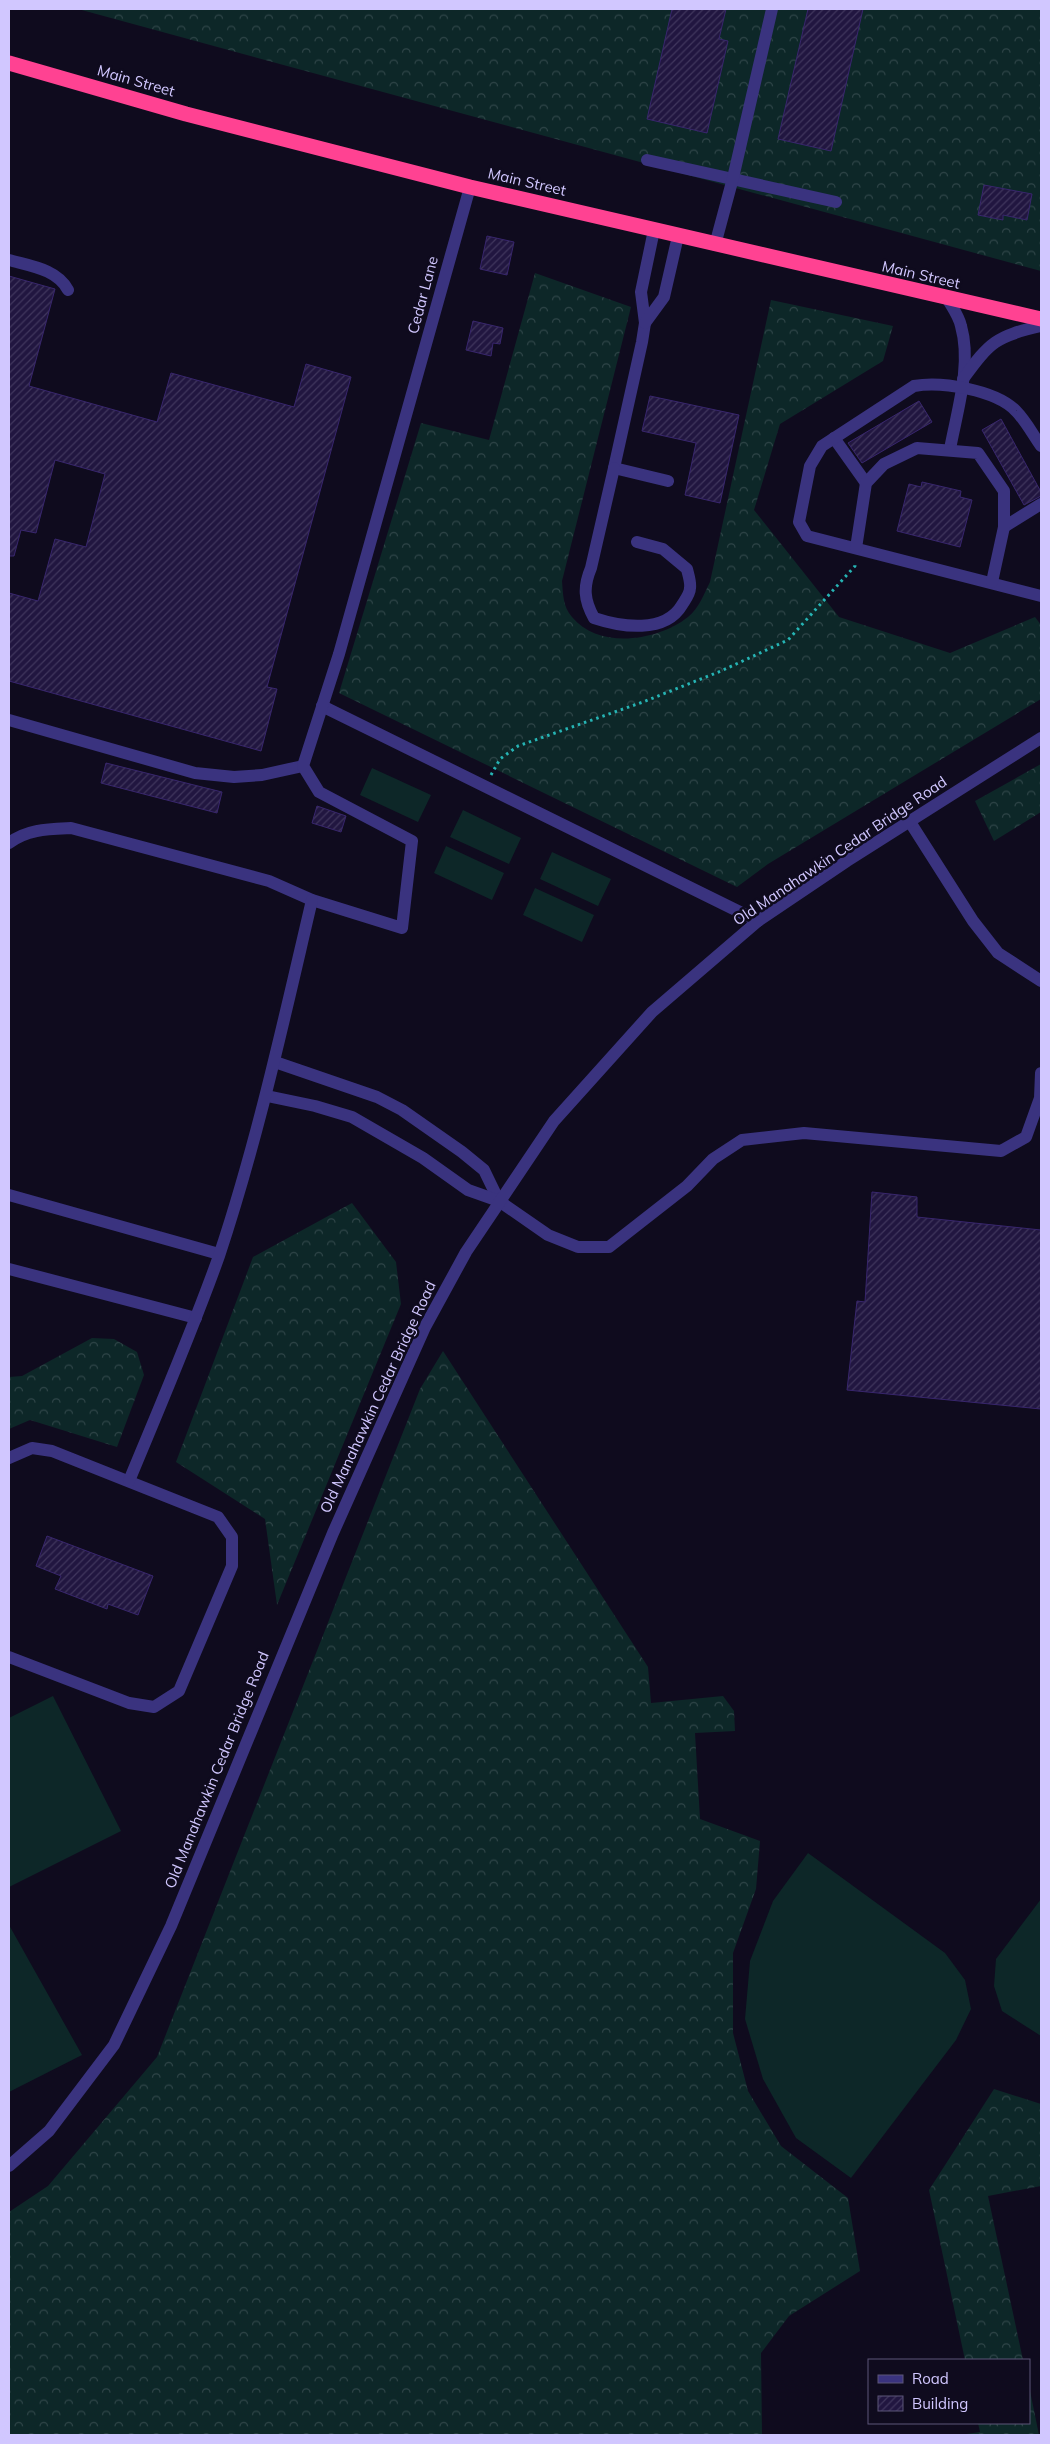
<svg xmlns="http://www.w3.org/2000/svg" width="1050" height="2444" font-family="Mulish,sans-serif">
<defs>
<pattern id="forest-crowns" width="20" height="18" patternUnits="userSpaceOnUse" patternTransform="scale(1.25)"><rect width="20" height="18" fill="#0d2728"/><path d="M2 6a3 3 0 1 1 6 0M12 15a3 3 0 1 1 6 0" fill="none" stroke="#2f4548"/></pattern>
<pattern id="building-hatch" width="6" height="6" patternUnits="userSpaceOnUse" patternTransform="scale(1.25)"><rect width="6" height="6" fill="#211640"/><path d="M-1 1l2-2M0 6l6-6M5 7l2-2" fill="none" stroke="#40365d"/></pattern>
</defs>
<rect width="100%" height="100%" fill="#0f0b1e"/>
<g fill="#0d2728">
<path d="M372 768 431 795 418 822 360 795Z"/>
<path d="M463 810 521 838 509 864 450 837Z"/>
<path d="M446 846 504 873 492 900 434 873Z"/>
<path d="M552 852 611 879 598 906 540 879Z"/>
<path d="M535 888 594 915 582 942 523 915Z"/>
<path d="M53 1696 121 1831 9 1887V1718Z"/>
<path d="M808 1853 945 1953 965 1980 971 2009 956 2040 851 2178 796 2138 763 2079 745 2019 750 1961 773 1901Z"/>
<path d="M1041 1899V2036L1002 2011 994 1986 996 1959Z"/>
<path d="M9 1925 82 2055 9 2092Z"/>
</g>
<g fill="url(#forest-crowns)">
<path d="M78 9H1041V271Z"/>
<path d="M535 273 631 307 562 581C563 594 563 607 572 617 599 650 658 641 688 617 699 608 704 594 710 582L771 300 893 326 883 361 780 424 754 510 839 617 950 653 1035 617 1041 625V699L768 864 737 887 339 693 421 423 489 440Z"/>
<path d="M1041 764V812L994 841 975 801Z"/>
<path d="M352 1203 396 1262 401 1304 277 1605 265 1519 176 1462 253 1257Z"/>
<path d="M92 1338 114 1339 137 1352 144 1375 117 1447 30 1420 9 1429V1377L22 1376Z"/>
<path d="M443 1351 648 1667 651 1703 723 1696 734 1711 735 1731 695 1733 700 1819 760 1841 756 1889 733 1953V2033L748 2091 781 2146 848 2198 860 2271 789 2316 761 2353 762 2435H9V2212L48 2186 157 2057 420 1389Z"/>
<path d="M994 2089 1041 2104V2186L988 2196 1023 2360H965L929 2190Z"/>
<path d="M1029 2386 1039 2435H960L980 2432 978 2423H1029Z"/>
</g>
<g fill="url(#building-hatch)" stroke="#38266d">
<path d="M672 9H726L719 39 728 41 707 133 647 119Z"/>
<path d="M808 9H863L831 151 778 139Z"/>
<path d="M984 185 1032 194 1027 220 1003 215V220L978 215Z"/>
<path d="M487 236 514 242 507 275 480 269Z"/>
<path d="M9 276 55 289 29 386 157 422 171 373 294 407 306 364 351 377 267 687 277 689 261 751 9 681V593L38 601 55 539 86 547 105 474 55 460 36 533 21 530 14 556H9Z"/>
<path d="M473 321 503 328 500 344 493 343 491 356 466 350Z"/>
<path d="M650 396 739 415 720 503 685 495 696 443 642 431Z"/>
<path d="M919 401 932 422 862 463 848 443Z"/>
<path d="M1001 419 1041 492V496L1024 505 982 430Z"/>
<path d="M922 482 961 491 960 497 972 500 960 547 897 531 909 484 921 487Z"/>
<path d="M106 763 222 792 217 813 101 783Z"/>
<path d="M317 806 346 816 341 832 312 823Z"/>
<path d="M872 1192 917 1197V1217L1041 1230V1409L847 1390 857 1301 865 1302Z"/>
<path d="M47 1536 153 1576 138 1615 108 1604 107 1609 55 1589 61 1576 36 1566Z"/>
</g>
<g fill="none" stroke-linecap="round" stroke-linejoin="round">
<path stroke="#26b4b4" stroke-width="3" stroke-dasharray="2.5 4" stroke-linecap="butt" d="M491 775 500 759 518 746 643 702 721 671 788 640 855 566V563"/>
<g stroke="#3a337f" stroke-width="12">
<path d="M647 160 836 202"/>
<path d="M654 230 641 292 645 323 642 342 614 468 668 481"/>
<path d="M715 245 733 178 772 9"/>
<path d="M9 260C30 266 57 269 68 290"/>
<path d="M947 298C952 307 959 316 961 326 972 365 957 411 950 449"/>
<path d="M645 323 664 297 678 236"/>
<path d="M963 379C990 342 996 336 1041 326"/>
<path d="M834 438 866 483"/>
<path d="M1041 446C1033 435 1026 421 1016 411 996 390 941 381 914 386L822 446 810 466 799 522 807 536 1041 596"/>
<path d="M614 468 591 568C583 587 584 600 594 618 621 627 665 634 682 605 685 600 690 594 690 588 691 582 688 574 687 569L663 549 637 542"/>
<path d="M1004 527 1041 504"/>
<path d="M856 548 866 483 884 464 917 448 978 453 1004 491V527L992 582"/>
<path d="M322 706 758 921"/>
<path d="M9 720 195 773 234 777 262 775 303 766"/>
<path d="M910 822 973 921 998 953 1041 981"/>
<path d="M9 843C27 829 49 829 71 828L269 881 312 900 402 928 412 841 319 792 303 766 339 654 470 187"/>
<path d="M275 1062 377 1097 402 1110 462 1152 484 1170 499 1201"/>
<path d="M267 1096 315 1106 352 1117 423 1158 468 1190 499 1201 548 1235 578 1247H609L687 1186 713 1159 742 1140 804 1133 1001 1151 1026 1137 1040 1098 1041 1073"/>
<path d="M9 1195 219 1254"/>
<path d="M9 1269 196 1318"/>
<path d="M9 1458 32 1448 52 1451 218 1517 232 1537V1566L179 1691 154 1707 129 1703 9 1657"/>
<path d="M129 1481C160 1406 192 1332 219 1256 258 1139 284 1019 312 900"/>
<path d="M9 2166 49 2131 114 2045 171 1926 333 1533 425 1327 466 1252 554 1121 652 1012 758 921 847 861 1041 738"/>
</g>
<path stroke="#ff4292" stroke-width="15" d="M9 63 186 114 470 187 1041 319"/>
</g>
<g text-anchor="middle" stroke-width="5" stroke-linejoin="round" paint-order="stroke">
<g font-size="15" fill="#d1c7ff" stroke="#0f0b1e">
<text transform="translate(136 81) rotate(16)" y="5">Main Street</text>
<text transform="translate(527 182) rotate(13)" y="5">Main Street</text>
<text transform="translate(921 275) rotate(13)" y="5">Main Street</text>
<text transform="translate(423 295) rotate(-75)" y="5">Cedar Lane</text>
<text transform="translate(840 851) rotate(-34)" y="5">Old Manahawkin Cedar Bridge Road</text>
<text transform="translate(378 1397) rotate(-65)" y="5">Old Manahawkin Cedar Bridge Road</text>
<text transform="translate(217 1770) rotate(-68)" y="5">Old Manahawkin Cedar Bridge Road</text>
</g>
</g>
<rect width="1050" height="2444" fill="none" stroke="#d1c7ff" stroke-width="20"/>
<rect x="868" y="2359" width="162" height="65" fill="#0f0b1e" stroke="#5d5678"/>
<rect x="878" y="2375" width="25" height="8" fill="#3a337f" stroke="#5d5678"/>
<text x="912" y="2384" font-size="15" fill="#d1c7ff">Road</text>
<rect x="878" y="2396" width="25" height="15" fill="url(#building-hatch)" stroke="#5d5678"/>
<text x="912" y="2409" font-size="15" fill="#d1c7ff">Building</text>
</svg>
